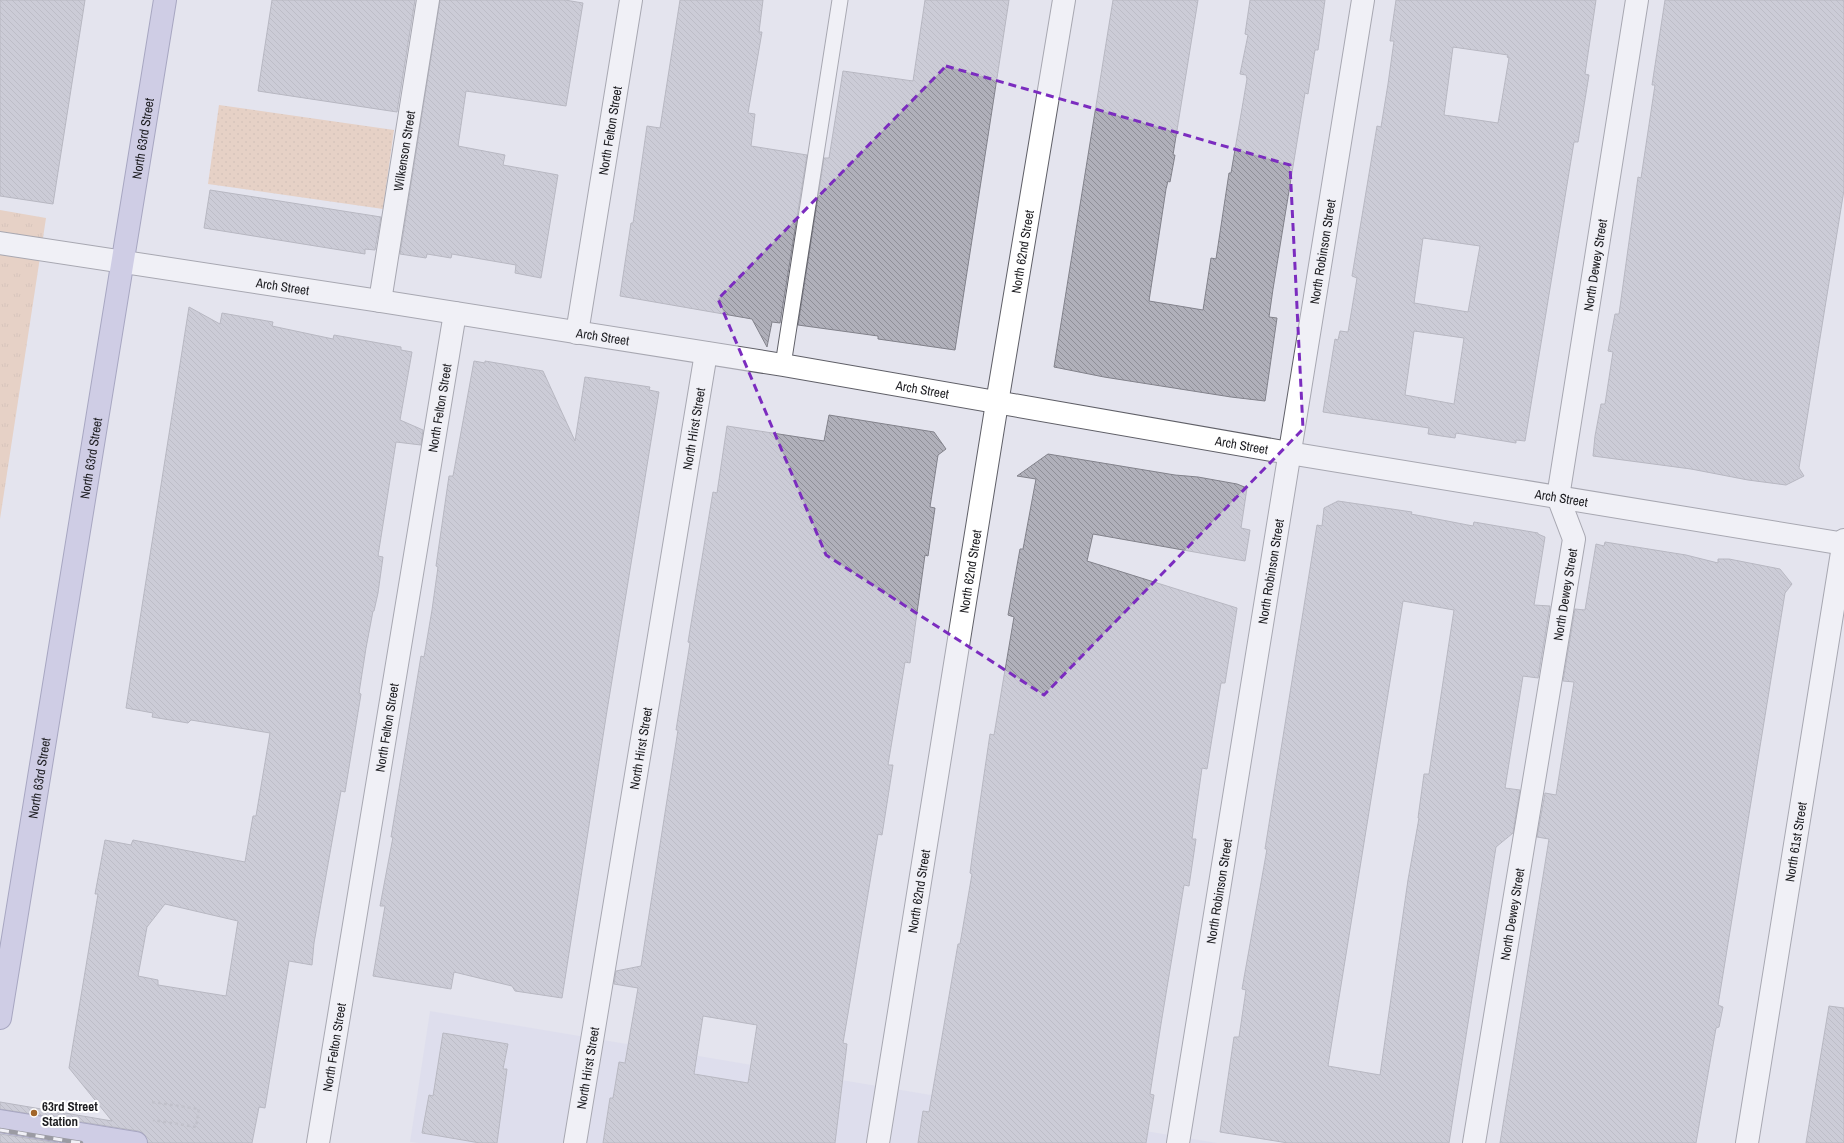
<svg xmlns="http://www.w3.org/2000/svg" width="1844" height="1143" font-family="'Archivo Narrow',sans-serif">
<defs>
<pattern id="grass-dots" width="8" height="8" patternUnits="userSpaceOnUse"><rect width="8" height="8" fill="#e8ba94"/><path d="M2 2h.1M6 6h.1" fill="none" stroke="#c79f7f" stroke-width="1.8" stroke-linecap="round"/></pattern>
<pattern id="park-tufts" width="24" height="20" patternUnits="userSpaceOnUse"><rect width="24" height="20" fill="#e8ba94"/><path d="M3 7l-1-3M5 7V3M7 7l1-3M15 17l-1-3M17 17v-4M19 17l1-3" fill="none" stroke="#c79f7f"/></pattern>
<pattern id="building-back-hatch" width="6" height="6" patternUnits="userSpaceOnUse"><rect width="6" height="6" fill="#b0b0ba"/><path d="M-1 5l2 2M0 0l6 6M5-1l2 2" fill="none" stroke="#8f8f97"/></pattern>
</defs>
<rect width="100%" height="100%" fill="#e4e4ee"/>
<path fill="#d8d8ea" d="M430 1011 1217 1143H418L410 1142Z"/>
<path fill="url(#grass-dots)" d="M219 105 394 130 383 209 208 184Z"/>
<path fill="url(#park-tufts)" d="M0 210 46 218 0 519Z"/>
<g fill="url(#building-back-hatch)" stroke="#82828b" fill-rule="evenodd">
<path d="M0 0H85L53 204 0 196Z"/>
<path d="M272 0H415L397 112 258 91Z"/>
<path d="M440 0H565L583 3 566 106 466 91 458 146 505 155 503 165 558 175 541 278 515 273 516 265 487 260 452 254 451 258 427 254 426 258 400 254Z"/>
<path d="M680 0H763L759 32H762L748 113 755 114 751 146 807 155 780 323 772 322 767 347 752 319 620 296 631 223H633L647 126 660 128Z"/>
<path d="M925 0H1009L955 350 878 339V336L798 325 824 158H829L843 71 913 81Z"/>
<path d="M1113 0H1198L1173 155H1175L1170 182 1168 181 1166 189 1149 301 1203 310 1211 258 1216 259 1229 173H1231L1247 79 1246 75 1240 74 1248 35 1245 34 1250 0H1325L1318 50H1315L1308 94 1305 93 1273 289 1269 317 1277 318 1265 401 1231 397 1104 377 1054 367Z"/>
<path d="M1396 0H1596L1585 74 1589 75 1578 142H1574L1525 441 1516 440V443L1456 433 1455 438 1428 434 1429 428 1323 412 1335 339 1338 340 1340 331 1348 332 1357 278 1352 276 1377 126 1381 127 1388 84 1394 41H1390ZM1453 47 1508 55 1507 57 1509 58 1498 123 1444 115ZM1423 238 1480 246 1468 312 1414 303ZM1414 331 1464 338 1454 404 1405 395Z"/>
<path d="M1665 0H1844V190L1799 468 1804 476 1786 485 1748 480 1691 469 1593 456 1595 436 1601 404H1605L1613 352 1608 351 1615 314H1619L1638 177 1641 178 1655 85H1652Z"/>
<path d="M210 190 381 217 375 250 365 249V254L204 228Z"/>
<path d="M189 307 220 324 222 313 273 322 272 326 333 339 334 335 401 347V350L412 352 400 420 423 430 421 445 396 442 378 556 383 557 378 593 374 611H373L366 648 359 693 361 694 345 792 341 791 314 943 312 965 289 961 265 1108 259 1107 252 1143H148L144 1134 138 1131 0 1109V1102L112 1121 69 1068 98 894H95L105 840 131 845 133 840 245 862 253 816H256L270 733 191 720 188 723 152 717 153 713 126 708ZM165 904 238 921 226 996 158 985V980L138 976 147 927Z"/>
<path d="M474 361 485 363V361L543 371 575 441 585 377 650 387 649 390 659 392 606 717 562 998 515 991 512 986 454 972 451 989 373 976 385 906H380L393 837H391L421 656 424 657 432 610 438 567 436 566 449 476H453Z"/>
<path d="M829 415 934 432 946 449 938 455 930 507 935 508 928 556 925 555 910 663 905 662 888 765H893L882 835 878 834 851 996 843 1043 847 1044 835 1143H603L610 1098H613L619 1062 625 1063 638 988 614 984 616 971 641 966 678 730H676L690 643 688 642 713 492 717 493 727 426 824 441ZM703 1016 757 1025 748 1083 694 1074Z"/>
<path d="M1048 454 1175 475 1198 477 1237 484 1247 488 1241 528 1250 530 1245 561 1093 534 1087 561 1237 608 1225 683H1221L1207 769 1202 768 1192 839H1196L1189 886 1184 885 1161 1024 1150 1094 1154 1095 1146 1143H918L923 1111 929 1112 958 944H960L972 874 970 873 973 850 990 734 994 735 1014 617 1008 615 1020 549H1023L1036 479 1017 476Z"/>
<path d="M1338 501 1412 512 1411 514 1473 526 1474 522 1538 533V534L1545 537 1534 605 1550 606 1538 678 1523 676 1505 788 1520 790 1513 833 1496 847 1449 1143H1288L1220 1132 1234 1037H1239L1246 990 1242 989 1267 849H1265L1317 525 1322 526 1324 508ZM1403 601 1454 610 1429 774H1424L1418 818H1419L1408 880 1380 1075 1328 1066Z"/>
<path d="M1605 542 1686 555 1718 563V559H1729L1780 569 1792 584 1785 593 1718 1005 1723 1007 1719 1027 1716 1028 1696 1143H1500L1549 839 1537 837 1545 793 1556 795 1574 682 1563 681 1575 609 1585 610 1596 544 1604 546Z"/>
<path d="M1829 1006 1844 1008V1143H1806Z"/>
<path d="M443 1033 508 1044 503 1069H507L497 1143H480L422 1133 429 1095 433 1096Z"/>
<path d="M0 1134 58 1143H0Z"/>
</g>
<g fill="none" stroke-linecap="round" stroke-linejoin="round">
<defs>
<path id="lane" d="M783 365 840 0"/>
<g id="street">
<path id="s1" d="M0 243 380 301 783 365 1289 453 1844 544"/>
<path id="s2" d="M380 301 428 0"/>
<path id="s3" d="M577 333 631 0"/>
<path id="s4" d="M318 1143 455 313"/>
<path id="s5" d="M575 1143 706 353"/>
<path id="s6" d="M878 1143 997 403 1064 0"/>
<path id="s7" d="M1178 1143 1363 0"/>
<path id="s8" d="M1474 1143 1574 539 1558 497 1637 0"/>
<path id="s9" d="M1747 1143 1844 540"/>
</g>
<g id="primary">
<path id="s10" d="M0 1018 165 0"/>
<path d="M0 1121 136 1143"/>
</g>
</defs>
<use href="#lane" stroke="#5f5f67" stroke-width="17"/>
<use href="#street" stroke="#5f5f67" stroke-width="24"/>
<use href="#primary" stroke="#5f5c8a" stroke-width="24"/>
<path stroke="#9898a0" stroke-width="2.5" stroke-dasharray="3 3" stroke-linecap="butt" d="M152 1102 199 1109 196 1127 153 1120"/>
<use href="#lane" stroke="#fff" stroke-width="15"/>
<use href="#street" stroke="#fff" stroke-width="22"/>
<use href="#primary" stroke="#b5b2da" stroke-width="22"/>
<defs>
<path id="rail" d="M0 1130 81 1143"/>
</defs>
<use href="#rail" stroke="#434348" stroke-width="4.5"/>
<use href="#rail" stroke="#fff" stroke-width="3" stroke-dasharray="9" stroke-linecap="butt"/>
</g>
<path d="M0 0H1844V1143H0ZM946 66 1290 165 1303 429 1044 695 826 555 718 299Z" fill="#e4e4ee" fill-opacity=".55" fill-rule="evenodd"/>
<path fill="none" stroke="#7b2cbf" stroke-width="3" stroke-dasharray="8 5" stroke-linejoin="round" d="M946 66 1290 165 1303 429 1044 695 826 555 718 299Z"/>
<circle fill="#a2652a" stroke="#fff" stroke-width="1.5" cx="34" cy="1113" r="4"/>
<g text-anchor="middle" stroke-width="4" stroke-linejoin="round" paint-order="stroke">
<g font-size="13" fill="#1d1d21" stroke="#fff">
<text dy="5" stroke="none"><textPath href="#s3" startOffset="205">North Felton Street</textPath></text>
<text dy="5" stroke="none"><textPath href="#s10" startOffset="891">North 63rd Street</textPath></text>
<text dy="5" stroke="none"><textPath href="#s2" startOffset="152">Wilkenson Street</textPath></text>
<text dy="5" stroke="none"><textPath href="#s6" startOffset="903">North 62nd Street</textPath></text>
<text dy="5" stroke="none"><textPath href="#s7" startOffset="903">North Robinson Street</textPath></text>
<text dy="5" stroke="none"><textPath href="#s8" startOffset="892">North Dewey Street</textPath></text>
<text dy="5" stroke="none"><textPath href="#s1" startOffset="286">Arch Street</textPath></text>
<text dy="5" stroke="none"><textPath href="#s1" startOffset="610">Arch Street</textPath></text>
<text dy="5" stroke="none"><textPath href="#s1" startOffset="934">Arch Street</textPath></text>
<text dy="5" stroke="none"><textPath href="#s4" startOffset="745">North Felton Street</textPath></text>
<text dy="5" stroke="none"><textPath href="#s5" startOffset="724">North Hirst Street</textPath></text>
<text dy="5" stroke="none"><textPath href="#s1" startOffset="1258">Arch Street</textPath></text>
<text dy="5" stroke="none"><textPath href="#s10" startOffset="567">North 63rd Street</textPath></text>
<text dy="5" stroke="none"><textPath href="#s1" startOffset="1582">Arch Street</textPath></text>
<text dy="5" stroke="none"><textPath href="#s6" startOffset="579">North 62nd Street</textPath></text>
<text dy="5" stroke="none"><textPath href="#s7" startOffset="579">North Robinson Street</textPath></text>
<text dy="5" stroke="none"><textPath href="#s8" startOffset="556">North Dewey Street</textPath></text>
<text dy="5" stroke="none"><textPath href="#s4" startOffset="421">North Felton Street</textPath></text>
<text dy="5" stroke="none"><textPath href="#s5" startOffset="400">North Hirst Street</textPath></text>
<text dy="5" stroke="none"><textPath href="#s10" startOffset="243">North 63rd Street</textPath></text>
<text dy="5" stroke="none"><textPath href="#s9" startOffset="305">North 61st Street</textPath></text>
<text dy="5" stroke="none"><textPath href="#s6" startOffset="255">North 62nd Street</textPath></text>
<text dy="5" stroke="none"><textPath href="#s7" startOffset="255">North Robinson Street</textPath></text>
<text dy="5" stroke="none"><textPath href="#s8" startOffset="232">North Dewey Street</textPath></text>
<text dy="5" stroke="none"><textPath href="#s4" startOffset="97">North Felton Street</textPath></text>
<text dy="5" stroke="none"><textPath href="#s5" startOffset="76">North Hirst Street</textPath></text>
</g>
<g font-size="13" font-weight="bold" fill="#1d1d21" stroke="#fff" text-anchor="start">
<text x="42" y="1111">63rd Street<tspan x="42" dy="15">Station</tspan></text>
</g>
</g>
</svg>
